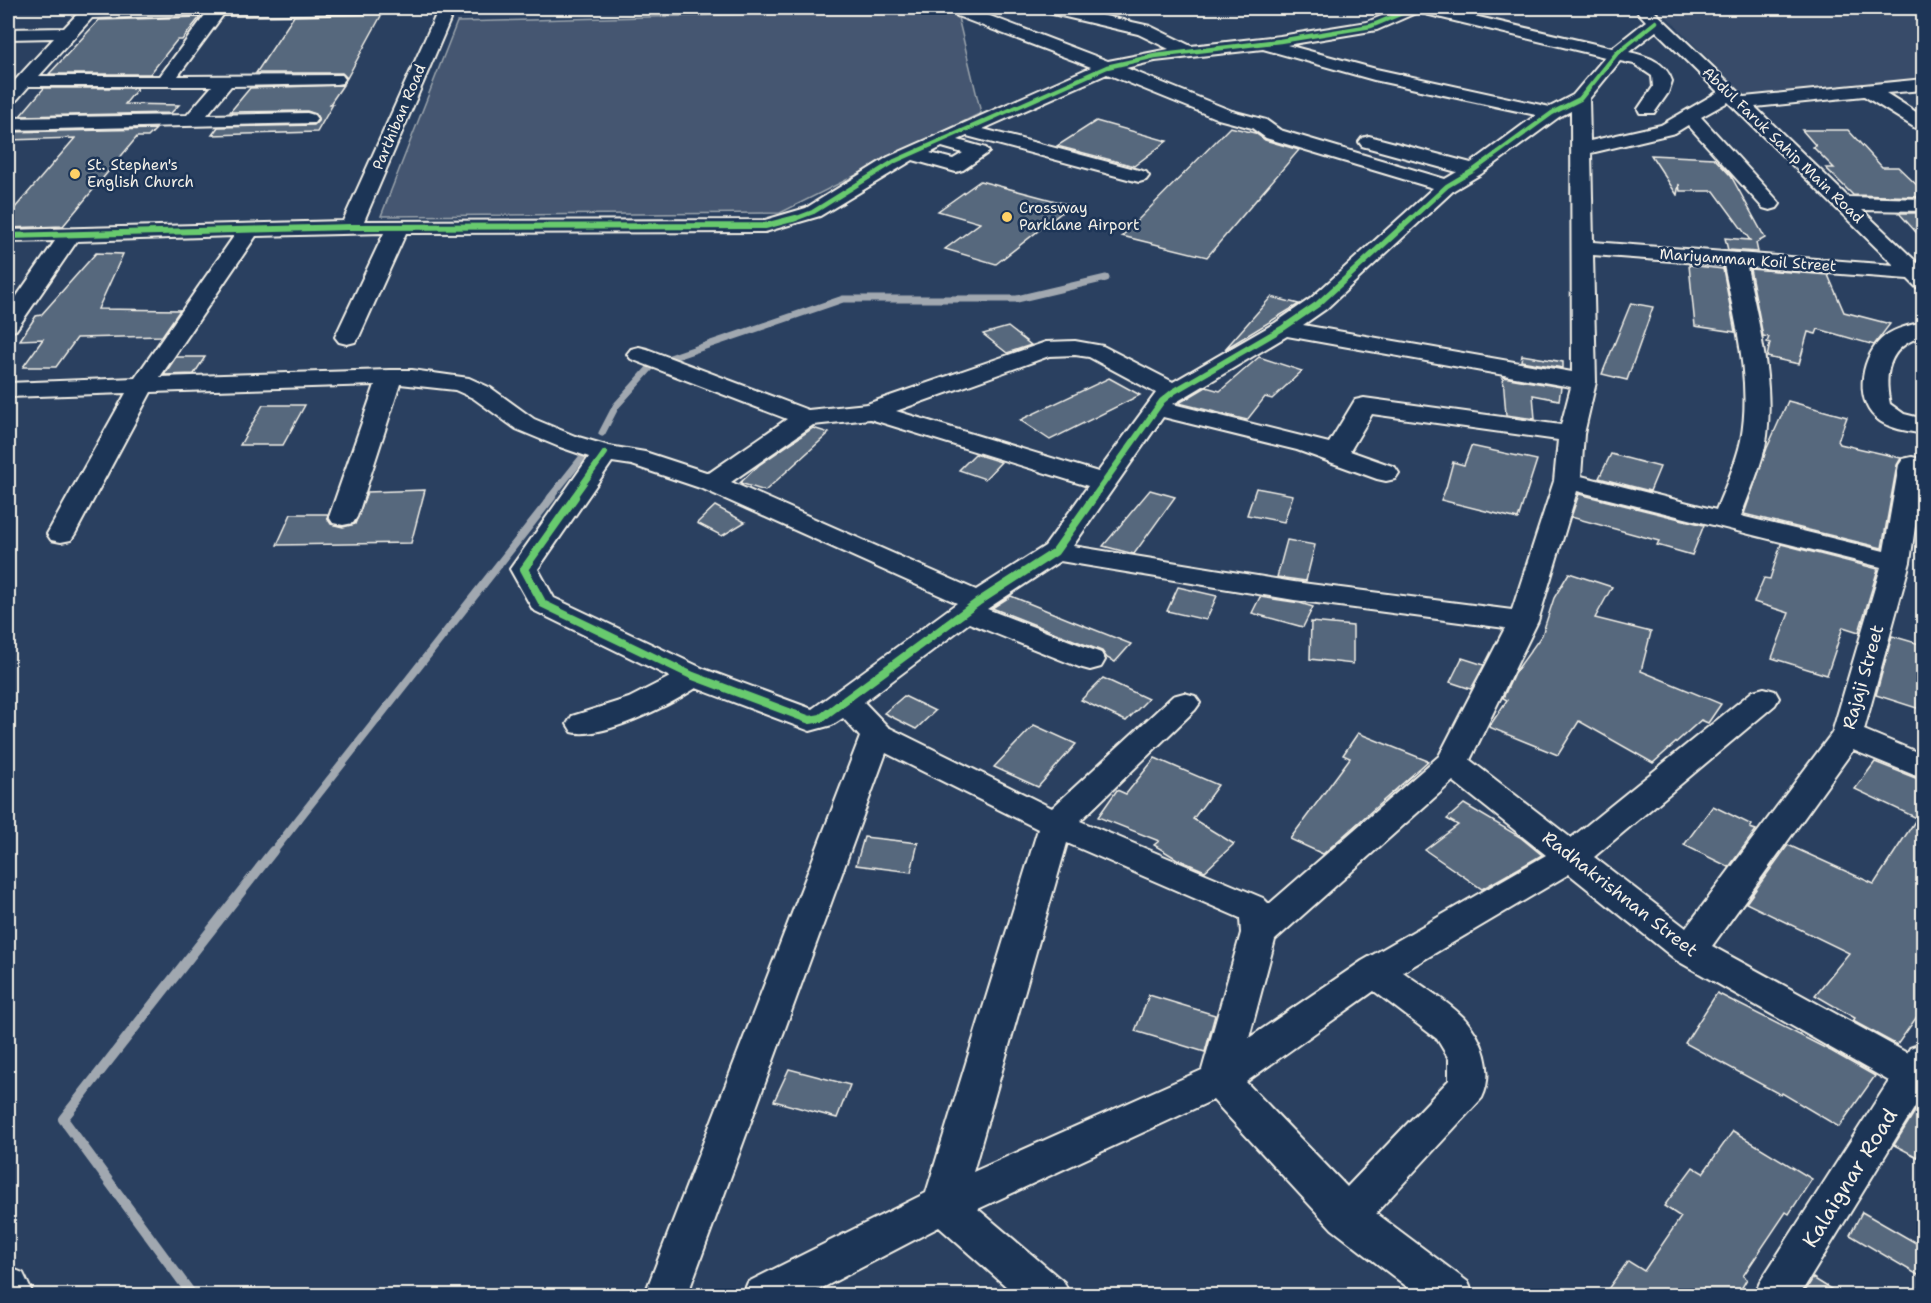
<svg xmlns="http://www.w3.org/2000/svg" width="1931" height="1303" font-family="'Shantell Sans',sans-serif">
<rect width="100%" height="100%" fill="#2a4060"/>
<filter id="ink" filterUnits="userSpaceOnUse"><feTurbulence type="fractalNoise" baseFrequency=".0167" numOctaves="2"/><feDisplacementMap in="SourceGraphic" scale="12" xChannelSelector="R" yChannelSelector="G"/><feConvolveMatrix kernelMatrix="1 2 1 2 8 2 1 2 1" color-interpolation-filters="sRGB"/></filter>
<g filter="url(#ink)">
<path fill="#374c69" d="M1658 8H1923V78L1747 98Z"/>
<path fill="#445771" stroke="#9ca4ac" stroke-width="1.5" d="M956 9 981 113 780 213 381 216 457 22Z"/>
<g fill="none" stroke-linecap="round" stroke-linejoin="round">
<g stroke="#a1a8b0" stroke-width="7">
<path d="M667 359 843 299H1017L1106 278"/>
<path d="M602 433 616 406 651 367"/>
<path d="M550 498 585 454"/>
</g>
<path stroke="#a1a8b0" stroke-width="8" d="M272 853 552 497"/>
<path stroke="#a1a8b0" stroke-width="10" d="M193 1296 63 1119 273 851"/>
</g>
<g fill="#56677d" stroke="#f4f1e8" stroke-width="1.5">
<path d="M382 14 347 78 342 73H256L294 16Z"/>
<path d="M200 17 182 40H177L150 74H49L99 20Z"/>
<path d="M343 85 330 104H333L317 132 212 135 218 127 314 125 319 120 316 114 307 111 230 112 250 88Z"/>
<path d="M44 88H138L125 104 179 105 171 113 20 116Z"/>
<path d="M1096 121 1167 141 1134 166 1057 146Z"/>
<path d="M1230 127 1255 133 1265 140 1299 150 1207 257 1122 236Z"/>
<path d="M156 129 148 137H137L63 226 8 228V216L75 138 8 140V132Z"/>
<path d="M1802 130H1848L1882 167H1898L1923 191V197L1853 195 1826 168H1834L1813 147 1816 146Z"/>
<path d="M1651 155 1714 158 1731 176 1765 238 1756 243 1758 252 1728 250 1725 238 1750 240 1714 191H1680L1679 184 1677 195Z"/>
<path d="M980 181 1071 205 996 264 945 249 980 223 938 211Z"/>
<path d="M1899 213H1923V240Z"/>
<path d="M96 253 123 254 98 309 180 310 162 336 77 338 56 367H23L43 339 20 340 36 316 41 315Z"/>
<path d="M1689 265 1723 269 1735 332 1695 326Z"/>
<path d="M1750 269 1828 275 1844 312 1890 324 1874 345 1818 329 1816 334 1808 332 1799 364 1767 357 1770 343 1767 342 1769 337 1763 336Z"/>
<path d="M1271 297 1299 304 1225 349Z"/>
<path d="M1631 303 1653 307 1627 380 1602 374Z"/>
<path d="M1008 327 1031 345 1007 353 983 334Z"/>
<path d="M1522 355 1563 362V368L1521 361Z"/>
<path d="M176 357H205L194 374 164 375Z"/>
<path d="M1259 357 1302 371 1272 399 1265 397 1247 420 1179 403 1206 387 1220 391Z"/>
<path d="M1503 377 1561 387 1559 400 1533 395 1535 419 1506 415Z"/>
<path d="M1109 378 1140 395 1050 440 1020 420Z"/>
<path d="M1788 401 1847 417 1838 441 1840 444 1901 458 1897 465 1882 548 1744 514 1767 448Z"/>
<path d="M263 405H305L283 445H240Z"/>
<path d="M813 428 829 433 765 491 740 483 759 465Z"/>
<path d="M1471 446 1537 460 1518 519 1441 500 1446 488 1453 462 1464 465Z"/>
<path d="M975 454 1001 462 985 479 959 470Z"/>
<path d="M1611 454 1660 467 1650 491 1599 478Z"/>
<path d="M1256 488 1293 495 1284 522 1247 515Z"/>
<path d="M425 490 411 543 277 545 291 514H328L327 518 331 524 343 527 355 524 367 492Z"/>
<path d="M1150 490 1175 497 1134 554 1103 546Z"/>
<path d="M1579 494 1704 525 1692 555 1657 545 1659 541 1571 517Z"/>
<path d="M715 506 745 522 722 536 697 523Z"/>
<path d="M1287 540 1315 545 1306 581 1277 577Z"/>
<path d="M1781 544 1878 569 1859 632 1843 627 1827 675 1772 658 1789 613 1754 602 1764 578 1770 579Z"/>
<path d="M1569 573 1612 587 1595 618 1651 632 1641 671 1721 704 1708 723 1701 720 1653 763 1579 721 1558 755 1489 727 1507 700 1503 698 1514 674 1542 635 1554 598Z"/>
<path d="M1178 587 1217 596 1206 620 1167 611Z"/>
<path d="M1011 596 1070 620 1131 644 1115 662 1107 658 1102 651 992 608Z"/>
<path d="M1260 597 1300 603 1313 607 1303 627 1252 613Z"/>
<path d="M1311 622 1353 626V664L1310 659Z"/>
<path d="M1892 636 1923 645V710L1876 695Z"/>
<path d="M1462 658 1484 665 1471 689 1450 682Z"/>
<path d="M1103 678 1148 699 1126 721 1081 700Z"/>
<path d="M904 696 935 711 916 729 884 713Z"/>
<path d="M1034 725 1076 744 1038 787 994 767Z"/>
<path d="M1358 733 1428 761 1323 854 1290 839 1350 758 1343 755Z"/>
<path d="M1155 758 1218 785 1193 819 1234 844 1205 871 1177 859 1154 845 1159 841 1098 817 1117 790 1126 794Z"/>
<path d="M1875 762 1923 781V1008L1897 1045 1853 1021 1855 1018 1815 995 1849 953 1746 903 1788 845 1874 884 1917 818 1855 789Z"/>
<path d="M1464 804 1520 837 1542 855 1482 889 1425 850 1458 825 1447 819Z"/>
<path d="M1713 806 1752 825 1750 828 1756 830 1729 867 1684 845Z"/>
<path d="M864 837 918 843 911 872 856 865Z"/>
<path d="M1717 993 1831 1051 1875 1076 1839 1127 1782 1093 1781 1095 1685 1043Z"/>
<path d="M1149 995 1215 1015 1205 1052 1135 1031Z"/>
<path d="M789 1069 850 1085 837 1118 774 1101Z"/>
<path d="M1922 1100H1923V1160L1894 1145Z"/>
<path d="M1733 1131 1812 1179 1789 1214 1786 1212 1743 1276 1747 1279 1737 1296H1603L1628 1261 1644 1271 1681 1217 1664 1206 1693 1167 1703 1173Z"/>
<path d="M1862 1212 1923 1247V1278L1850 1235Z"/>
<path d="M1813 1278 1842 1296H1802Z"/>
</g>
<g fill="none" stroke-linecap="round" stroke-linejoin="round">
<defs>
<g id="minor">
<path d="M83 8H384L376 13 223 15 178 76 342 75 345 79 342 83 336 84 231 86 207 115 307 113 314 115 317 119 314 123 8 130V118L187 115 212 86H29L15 102 8 103V88L54 38 8 39V29L64 28ZM205 15 160 76H39L92 18Z"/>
<path d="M439 8H455L364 221 765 220 806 208 888 157 1091 67 957 16 955 12 961 8H969L1108 61 1169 49 1138 34 1044 12 1042 8H1069L1150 26 1191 46 1280 36 1367 22 1401 8H1440L1612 48 1646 21 1634 8H1651L1744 97 1924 79V90L1886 93 1924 117V131L1917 129 1864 96 1755 107 1848 197 1924 199V211L1862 210 1924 269V289L1916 287 1908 279 1747 267C1758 322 1774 380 1767 436 1763 464 1750 490 1741 516L1884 551 1899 465 1903 459 1912 457 1921 459 1924 463 1910 562 1864 730 1924 755V779L1853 750 1712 946 1907 1053 1910 1048 1924 1043V1098L1921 1097 1799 1296H1754L1760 1282 1889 1081 1676 960 1569 874 1403 972C1422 986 1446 1000 1463 1017 1483 1038 1495 1071 1482 1098L1376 1213 1468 1282 1474 1296H1419L1332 1229 1213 1100 978 1209 1064 1282 1070 1296H1017L939 1227 807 1296H742L748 1282 926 1193 1038 829 886 753 687 1296H644L860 737 843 718 832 725 810 731 696 688C670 705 601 740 572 732L567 724 572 716 629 698 670 677 533 610 510 569 589 457 557 446 516 429 473 398 455 390 400 384 357 517 353 523 343 525 333 523 329 517 375 385 151 392 75 534 71 540 61 542 51 540 47 534 126 393 8 397V383L135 378 234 236 77 241 16 330 8 332V309L55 241 8 242V230L343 221ZM1418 12 1421 13 1605 57 1573 95 1550 107 1376 69 1287 45 1377 30ZM1656 31 1718 92 1661 125 1590 141 1589 99 1620 61 1634 64 1652 76 1653 87 1638 109 1640 113H1654L1668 93 1672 81C1666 62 1647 56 1629 52ZM1263 49 1374 80 1536 115 1471 163 1369 136 1362 138 1359 142 1362 146 1457 172 1445 179 1280 130 1266 120 1232 111 1126 68 1155 61ZM1107 74 1218 119 1252 128 1266 138 1433 188 1310 299 1275 323 1173 382 1103 346 1075 341 1046 342 867 404 808 410 647 349 639 347 631 349 627 354 631 359 787 419 709 473 645 452 609 446 575 436 534 419 491 388 469 378 412 370H390L160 377 256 236 384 233 335 337 339 342 347 344 355 342 359 337 406 233 765 232 820 216 913 160 956 172 963 170 989 152 986 148 958 140 967 136 1139 182 1146 180 1149 176 1146 172 983 129ZM1728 102 1894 265 1593 242 1591 153 1675 133 1688 125 1763 208 1770 210 1777 208 1780 204 1777 200 1701 117ZM1571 111 1572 372 1303 325 1326 309 1454 190 1481 174 1559 117ZM942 147 963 153 953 159 930 153ZM1593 255 1724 265C1735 321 1752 382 1741 440 1736 464 1725 487 1716 510L1581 476 1584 434 1596 382ZM1287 336 1571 387 1561 425 1364 398 1355 400 1329 443 1173 404ZM1075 355 1089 357 1156 393 1098 472 896 411 1049 356ZM1372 414 1558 440 1554 481 1512 610 1294 582 1073 546 1163 417 1297 450 1377 479 1386 481 1395 479 1399 473 1395 467 1350 451ZM870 419 1088 486 1045 546 976 590 731 482 813 425ZM612 462 632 465 703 489 957 603 812 709 704 669 554 598 538 569ZM1577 491 1881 567 1832 733 1686 928 1594 857 1775 705 1779 698 1775 691 1764 688 1753 691 1571 838 1470 760 1538 621ZM1060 561 1294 600 1505 628 1439 756 1269 904 1263 898 1080 821 1195 710 1200 703 1195 696 1184 693 1173 696 1052 808 888 727 864 702 969 623 1079 667 1090 670 1101 667 1105 660 1101 653 987 609ZM1453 781 1546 855 1362 961 1249 1038 1275 940ZM1067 843 1240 918 1241 933 1202 1070 973 1172ZM1374 991 1437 1039 1449 1059V1080L1347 1187 1246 1082Z"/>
<path d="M1924 322V336C1889 345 1883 372 1890 404L1904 414 1924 419V434C1908 431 1888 429 1876 418 1853 398 1862 353 1885 336 1896 328 1910 325 1924 322Z"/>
<path d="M8 1267 23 1273 34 1296H8Z"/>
</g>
</defs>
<use href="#minor" stroke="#f4f1e8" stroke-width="4"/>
<use href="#minor" fill="#1d3557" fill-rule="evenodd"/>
<defs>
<g id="cycleway-far2">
<path d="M792 220 813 212 895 161 1107 67 1155 56 1280 41 1371 26 1414 8"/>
<path d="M1410 220 1447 186 1474 170 1552 113 1580 99 1617 53 1656 22"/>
</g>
<g id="cycleway-far1">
<path d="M8 236 351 227 765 226 796 218"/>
<path d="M573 498 605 453"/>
<path d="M1093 498 1162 401 1173 392 1283 328 1318 304 1412 218"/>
</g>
<path id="cycleway" d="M575 497 524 569 543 604 693 676 810 720 821 718 978 602 1055 552 1094 497"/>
</defs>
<use href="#cycleway-far2" stroke="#1d3557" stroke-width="7"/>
<use href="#cycleway-far1" stroke="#1d3557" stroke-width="9"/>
<use href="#cycleway" stroke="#1d3557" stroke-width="11"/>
<use href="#cycleway-far2" stroke="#67ca6e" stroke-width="4.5"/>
<use href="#cycleway-far1" stroke="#67ca6e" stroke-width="6"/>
<use href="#cycleway" stroke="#67ca6e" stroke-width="8"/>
</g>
</g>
<g fill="#ffd166" stroke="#1d3557" stroke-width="2">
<circle cx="75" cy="174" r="6"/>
<circle cx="1007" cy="217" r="6"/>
</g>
<g text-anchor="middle" stroke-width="5" stroke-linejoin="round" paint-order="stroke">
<g font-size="15" fill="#f4f1e8" stroke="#1d3557">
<text transform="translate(399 117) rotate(-67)" y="5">Parthiban Road</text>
<text transform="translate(1783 145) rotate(44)" y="5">Abdul Faruk Sahip Main Road</text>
<text transform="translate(1748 260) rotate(4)" y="5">Mariyamman Koil Street</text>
</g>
<g font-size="15" fill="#f4f1e8" stroke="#1d3557" text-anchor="start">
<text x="87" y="170">St. Stephen's<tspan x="87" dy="17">English Church</tspan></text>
<text x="1019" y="213">Crossway<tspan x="1019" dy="17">Parklane Airport</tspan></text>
</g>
<g font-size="18" fill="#f4f1e8" stroke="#1d3557">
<text transform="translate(1863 677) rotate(-74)" y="6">Rajaji Street</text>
<text transform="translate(1620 894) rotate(38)" y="6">Radhakrishnan Street</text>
</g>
<g font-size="21" fill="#f4f1e8" stroke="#1d3557">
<text transform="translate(1850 1178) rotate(-58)" y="7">Kalaignar Road</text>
</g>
</g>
<rect width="1931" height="1303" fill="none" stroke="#1d3557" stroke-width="30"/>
<rect x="15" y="15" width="1901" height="1273" fill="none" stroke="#f4f1e8" stroke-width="2" filter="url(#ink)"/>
</svg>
